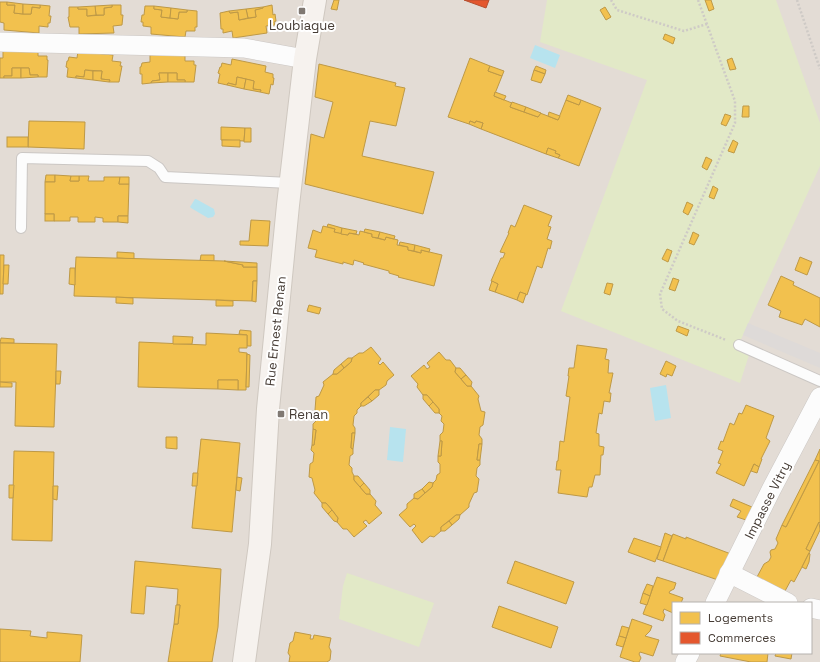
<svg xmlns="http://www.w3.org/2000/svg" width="820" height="662" font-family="'Space Grotesk',sans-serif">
<rect width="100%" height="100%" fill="#eeebe8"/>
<path fill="#e3dcd5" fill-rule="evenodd" d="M0 0H820V662H0ZM673 603H811V653H673Z"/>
<g fill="#e2e9c7">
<path d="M547 0H776L820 123V166L737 348 749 355 740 383 561 311 647 80 540 42Z"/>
<path d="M347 573 434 603 419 647 339 619 343 586Z"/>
</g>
<path fill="#dedad8" d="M748 323 820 353V368L743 335Z"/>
<g fill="#b7e3ee">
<path d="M535 45 560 55 555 68 530 58Z"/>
<path d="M196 199 214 209 215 214 213 217 208 218 191 208 190 207 195 199Z"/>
<path d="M666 385 671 418 655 421 650 388Z"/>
<path d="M390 427 406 429 403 462 387 460Z"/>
</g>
<g fill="#f2c14e" stroke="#be9946">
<path d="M334 0H339L337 10 331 9Z"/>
<path d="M705 0H711L714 9 709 11Z"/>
<path d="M0 2H7V5H15L14 13 23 14H31L32 7 40 8V5L50 6 49 16H51L50 23H48V27L39 26V33L4 30V23L0 22Z"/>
<path d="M7 2 23 4V14L14 13 15 5H7Z"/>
<path d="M23 4 40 5V8L32 7 31 14H23Z"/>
<path d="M112 5H121V15H123L122 25 113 26 114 33 79 34V27H70L68 17H69V7H78V9H87V16L104 15V8L112 7Z"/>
<path d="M112 5V7L104 8V15H96L95 6Z"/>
<path d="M272 5 273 15 275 14 276 21 274 22 275 25 266 26 267 33 233 38 232 31 223 33V29H221L220 13 229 11 230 13 238 12 239 20 256 17 255 10 263 8V7Z"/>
<path d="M95 6 96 15 87 16V9H78V7Z"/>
<path d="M145 6H154V9L162 10 161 17 178 19 179 12H187V10L197 11V27H195V31H186L185 37 151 34V27L143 26V22H141L142 15H144Z"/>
<path d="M154 6 171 8 170 18 161 17 162 10 154 9Z"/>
<path d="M263 7V8L255 10 256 17 248 18 246 9Z"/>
<path d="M605 7 611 17 606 20 600 10Z"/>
<path d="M171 8 187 10V12H179L178 19 170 18Z"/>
<path d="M246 9 248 18 239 20 238 12 230 13 229 11Z"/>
<path d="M665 34 675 38 673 44 663 39Z"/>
<path d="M3 51 38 52V56H47V60H48L47 77H38V75H30L29 68H12V76H4V78H0V58H3Z"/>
<path d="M78 51 113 55 112 61 121 62 120 66H122L119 82H109L110 80 101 79 102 71 85 70 84 77 76 76V78L67 77 68 68 66 67 67 61H68L69 57 77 58Z"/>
<path d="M185 54V61H194V65H196L194 82H185V80H177V73H159L160 80 152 81 151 83 142 84V74H140V67H141L142 63 150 62V55Z"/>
<path d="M470 58 490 66 488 71 502 76 494 96 512 103 510 107 538 117 540 113 558 120 566 100 579 105 581 100 601 108 579 166 558 158 560 155 555 153 556 151 548 148 546 154 481 129 483 123 476 121 475 123 470 121 469 124 448 117Z"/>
<path d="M732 58 736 69 730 70 727 60Z"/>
<path d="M232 59 266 66 265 72 273 74V78H274L273 85 271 84 269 94 260 92 261 90 253 89 254 81 237 77 236 85 228 83 227 85 218 83 220 74 218 73 220 67H221L222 63 231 65Z"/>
<path d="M319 64 396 83 395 86 405 88 396 126 370 121 362 156 434 172 423 214 305 184 311 134 324 138 333 102 315 97Z"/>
<path d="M490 66 504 71 502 76 488 71Z"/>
<path d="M536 66 546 70 545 74 534 70Z"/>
<path d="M12 68H21V78H4V76H12Z"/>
<path d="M21 68H29L30 75H38V77L21 78Z"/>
<path d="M85 70 93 71V80L76 78V76L84 77Z"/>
<path d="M534 70 545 74 541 83 531 80Z"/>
<path d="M93 71H102L101 79 110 80 109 82 93 80Z"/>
<path d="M159 73H168V82L151 83 152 81 160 80Z"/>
<path d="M168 73H177V80H185V82H168Z"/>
<path d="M237 77 246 79 244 89 227 85 228 83 236 85Z"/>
<path d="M246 79 254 81 253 89 261 90 260 92 244 89Z"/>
<path d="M495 92 506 96 504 100 494 96Z"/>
<path d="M568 95 581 100 579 105 566 100Z"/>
<path d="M512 102 526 107 524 112 510 107Z"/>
<path d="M743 106H749V117H742Z"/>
<path d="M526 107 541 113 538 117 524 112Z"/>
<path d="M549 112 560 116 558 120 548 116Z"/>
<path d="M725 114 731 116 726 126 721 124Z"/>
<path d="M29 121 85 122 84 149 28 147Z"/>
<path d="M470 121 475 123 476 121 483 123 481 129 469 124Z"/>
<path d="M221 127 245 128 244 141 221 140Z"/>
<path d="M245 128H251V142H244Z"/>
<rect x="7" y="137" width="21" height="10"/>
<path d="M222 140H240V147L222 146Z"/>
<path d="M733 140 738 143 734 153 728 151Z"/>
<path d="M548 148 556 151 555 153 560 155 558 158 546 154Z"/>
<path d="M706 157 712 160 707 170 702 167Z"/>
<path d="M46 175H55V182H45Z"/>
<path d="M55 175 71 176 70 181H79V176H89L88 181H104V177H120L119 184H129L128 216H118V222H103V218L95 217V222H78V217H70V221H54V214H45V182H55Z"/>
<path d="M71 176H79V181H70Z"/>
<path d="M120 177H129V184H119Z"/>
<path d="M713 186 718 189 714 199 709 197Z"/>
<path d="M687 202 693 205 688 215 683 212Z"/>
<path d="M524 205 552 216 548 226 551 227 547 239 552 241 550 249 548 248 542 268 537 266 527 295 520 292 517 300 495 292 498 284 491 281 501 258H503L505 253 500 252 509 233H508L511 225 515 227Z"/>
<rect x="45" y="214" width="9" height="7"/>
<path d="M118 216H128V223L118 222Z"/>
<path d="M251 220 270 221 268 246 240 245V241H249Z"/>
<path d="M328 224 342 228 341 234 334 232 335 229 327 227Z"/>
<path d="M323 226 335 229 334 232 348 235 349 233 359 235 360 231 372 234V237L385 240 386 237 398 240 397 245 408 247V250L421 253V250L442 255 434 286 398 277 399 276 389 273V271L363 264 364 263 354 260 353 265 343 262V264L315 257 317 250 308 248 313 230 321 233Z"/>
<path d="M342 228 357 231 356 234 349 233 348 235 341 234Z"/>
<path d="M365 229 380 232 378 238 372 237V234L364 232Z"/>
<path d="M380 232 395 236 394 239 386 237 385 240 378 238Z"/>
<path d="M693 232 699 235 694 245 689 243Z"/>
<path d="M400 242 415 245 414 251 408 250V247L399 245Z"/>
<path d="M415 245 430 249 429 252 421 250V253L414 251Z"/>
<path d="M667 249 672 251 668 262 662 259Z"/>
<path d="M117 252 134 253V259L117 258Z"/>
<path d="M0 255H4L3 294H0Z"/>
<path d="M201 255H214V261H200Z"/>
<path d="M76 257 224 261 243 265V267H257V281H253L252 301 74 296Z"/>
<path d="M800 257 812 262 807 275 795 270Z"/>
<path d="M224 261 257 263V267H243V265Z"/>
<path d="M4 265H9L8 284H3Z"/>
<path d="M70 268H75V285L69 284Z"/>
<path d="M781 276 794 282 793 285 820 298V327L805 319 802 325 779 317 781 311 768 305Z"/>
<path d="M673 278 679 280 675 291 669 289Z"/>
<path d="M253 281H257L256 302 252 301Z"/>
<path d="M492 281 498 284 495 292 489 290Z"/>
<path d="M607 283 613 284 610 295 604 293Z"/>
<path d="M520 292 526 294 523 303 517 300Z"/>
<path d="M116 297 133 298V304L116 303Z"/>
<path d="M216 300 233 301V306H216Z"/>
<path d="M309 305 321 308 319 314 307 311Z"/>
<path d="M678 326 689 330 687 336 676 331Z"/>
<path d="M240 330 251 331V346H247V335L239 334Z"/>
<path d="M206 333 247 335V348H239V352L247 353 246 390H238V380H218V389L138 387 139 342 206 345Z"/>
<path d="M173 336 193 337 192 344H173Z"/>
<path d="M1 338 14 339V343H0Z"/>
<path d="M0 343 57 344 54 427 15 426 16 382H0Z"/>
<path d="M577 345 607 349 605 359 609 360 608 373H613L609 393H611L610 402 604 401 602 414 599 413 596 433 599 434V446L604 447 603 455H601L600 475H595L592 487H589L587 497 558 493 561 470H556L557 461H558L560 441 564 442 570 397 566 396 569 376H568L569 368H574Z"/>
<path d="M371 347 381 359 378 363 380 365 383 362 394 375 387 381 386 385 379 390H375L361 403V406L357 410V413L354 416 353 425 355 428V433H352L351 448 353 449V454L350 456 349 465 352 468V472L354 476V480L366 494H370L376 501 375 505 382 513 369 524 366 520 363 522 367 526 354 537 347 529H343L337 522 338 518 332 510 326 503H322L314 493 315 490 312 478 309 477 310 464 313 462 314 453 311 450 312 445H314L316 430 313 429V424L316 421 317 413 315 410 316 397 319 396 324 385 323 382 333 374H337L351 362 352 358 359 353H363Z"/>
<path d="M439 352 446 360H450L456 368 455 372 467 386H471L479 396 478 399 481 411 485 412 483 425 480 427 479 435 482 439V444H479L477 460H480V465L477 468 476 476 479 479 477 492 474 493 469 504V507L460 515H456L441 527V531L434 537 430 536 422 543 412 530 416 526 414 524 410 527 399 515 407 508V504L414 498 418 499 432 487 433 483 436 480 437 475 440 473V464L438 462V456H441L442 441H440V435L443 432 444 424 441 421 442 416 439 413V409L427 395H423L417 387 418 384 411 376 424 365 427 369 430 367 427 363Z"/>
<path d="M247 354 250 355 249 387H246Z"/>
<path d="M348 358H352L351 362 344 368 341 364Z"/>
<path d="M666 361 676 366 672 376 667 374 666 377 660 374Z"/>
<path d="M341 364 344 368 337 374H333L334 370Z"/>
<path d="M456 368H460L466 375 461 379 455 372Z"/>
<path d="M56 371H61L60 384H56Z"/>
<path d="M466 375 472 382 471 386H467L461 379Z"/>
<path d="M218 380H238V390L218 389Z"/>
<path d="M0 382 12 383V387H0Z"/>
<path d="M375 390H379V395L372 401 368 397Z"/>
<path d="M423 395H427L433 402 429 406 423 399Z"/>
<path d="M368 397 372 401 364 406H361V403Z"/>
<path d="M433 402 439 409V413H435L429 406Z"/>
<path d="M746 405 774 416 766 438 770 441 761 459H762L759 467 754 464 744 486 716 473 721 464 718 463 723 451 718 449 721 441 723 442 730 423 734 425 739 413 742 414Z"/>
<path d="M313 429 316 430 314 445H312Z"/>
<path d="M352 433H355L353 449 351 448Z"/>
<path d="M166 437H177V449L166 448Z"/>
<path d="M201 439 240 443 232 532 192 528Z"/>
<path d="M440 441H442L441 456H438Z"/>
<path d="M479 444H482L480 460H477Z"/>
<path d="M820 449V523L819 522 806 549 810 551 802 567 794 582 791 580 785 591 757 577 764 564 769 561 771 557 770 552 771 550 775 549 778 543 776 539 782 525 786 527 819 461 815 460Z"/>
<path d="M14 451 54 452 52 541 12 540Z"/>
<path d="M815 460 819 461 786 527 782 525Z"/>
<path d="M754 464 759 467 757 473 751 471Z"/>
<path d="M193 473H198L197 486H192Z"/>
<path d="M354 476H358L364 483 360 487 354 480Z"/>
<path d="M237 477 242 478 240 491 236 490Z"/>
<path d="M429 482 433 483 432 487 425 493 422 489Z"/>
<path d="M364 483 370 490V494H366L360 487Z"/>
<path d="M9 485H14L13 498H9Z"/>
<path d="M53 486H58L57 500 53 499Z"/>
<path d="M422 489 425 493 418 499 414 498V494Z"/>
<path d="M733 499 752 507 746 520 737 517 741 511 730 506Z"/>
<path d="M322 503H326L332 510 328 514 322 507Z"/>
<path d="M332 510 338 518 337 522 334 521 328 514Z"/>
<path d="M456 515H460L459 519 452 525 449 521Z"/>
<path d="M449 521 452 525 445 531H441V527Z"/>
<path d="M819 522 820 530 810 551 806 549Z"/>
<path d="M665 533 672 536 663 561 657 559Z"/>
<path d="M673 534 686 539V537L731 554 718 580 663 561Z"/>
<path d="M634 538 661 547 655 562 628 552Z"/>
<path d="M809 553 810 554 809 562 806 569 802 567Z"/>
<path d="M135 561 221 569 218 627 212 662H168L174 624H178L180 605H177L178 589 146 586 144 614 131 613Z"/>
<path d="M515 561 574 582 566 604 507 583Z"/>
<path d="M657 577 676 583 674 589 670 591 669 593 683 598 681 603H673V613L664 609 663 612 665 615 663 621 643 614Z"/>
<path d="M647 584 653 586 650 596 643 593Z"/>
<path d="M643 593 650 596 647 605 640 603Z"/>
<path d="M176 605H180L178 624H174Z"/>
<path d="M499 606 558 627 551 648 492 627Z"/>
<path d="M632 619 652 626 650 631 645 636 659 640 653 656 640 652 639 654 641 658 639 662H635L620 657Z"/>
<path d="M622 626 629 628 626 638 619 636Z"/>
<path d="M0 629 31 631 30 636 47 638V632L82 635 80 662H0Z"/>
<path d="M295 632 311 635 310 639H313L314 635 331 638 329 647 331 651 330 660 327 662H289L290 656 288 653 290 643 293 641Z"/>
<path d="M619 636 626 638 623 647 616 645Z"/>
<path d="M721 653H768L767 662H751L720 656Z"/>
<path d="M776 653H792L791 659 775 656Z"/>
</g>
<path fill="#e4572e" stroke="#b44f30" d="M464 0H489L486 8Z"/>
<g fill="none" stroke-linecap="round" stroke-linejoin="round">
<defs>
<g id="lane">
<path d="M21 228 22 158 148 161 159 168 165 177 290 183"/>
<path d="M739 345 820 381"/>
</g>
<g id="street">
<path d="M0 42 244 48 305 59"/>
<path d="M729 573 788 603"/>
<path d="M715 603 771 490 820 397"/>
<path d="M811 608 820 610"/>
<path d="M685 662 690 653"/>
</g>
<path id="secondary" d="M244 662 260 544 268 409 288 205 305 59 315 0"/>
</defs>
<use href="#lane" stroke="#cbc7c4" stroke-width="12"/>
<use href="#street" stroke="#cbc7c4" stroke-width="20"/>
<use href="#secondary" stroke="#cfc8c0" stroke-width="24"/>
<g stroke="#cecac6" stroke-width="2.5" stroke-dasharray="2 2" stroke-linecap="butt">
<path d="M611 0 617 10 684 31 707 24"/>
<path d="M698 0 735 101V123L660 294 662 309 678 321 726 340"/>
<path d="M797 0 820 69"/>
</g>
<use href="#lane" stroke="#fcfcfc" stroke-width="10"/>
<use href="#street" stroke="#fcfcfc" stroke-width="19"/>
<use href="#secondary" stroke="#f6f2ee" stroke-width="22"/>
</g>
<g fill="#807973" stroke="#fff" stroke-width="1.5">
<rect x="298" y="7" width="8" height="8" rx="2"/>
<rect x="277" y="410" width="8" height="8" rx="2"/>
</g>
<g text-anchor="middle" stroke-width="4" stroke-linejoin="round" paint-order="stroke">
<g font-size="13" fill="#453b34" stroke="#fff">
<text x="302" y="30">Loubiague</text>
<text x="289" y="419" text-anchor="start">Renan</text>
</g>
<g font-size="13" fill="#453b34" stroke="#fff">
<text transform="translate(275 331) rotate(-84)" y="5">Rue Ernest Renan</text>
<text transform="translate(767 500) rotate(-63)" y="5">Impasse Vitry</text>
</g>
</g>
<rect x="672" y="602" width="140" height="52" fill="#ffffff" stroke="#b5b1ae"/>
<rect x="680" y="612" width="20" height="12" fill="#f2c14e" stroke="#b5b1ae"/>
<text x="708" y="622" font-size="12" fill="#453b34">Logements</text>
<rect x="680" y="632" width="20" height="12" fill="#e4572e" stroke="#b5b1ae"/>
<text x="708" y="642" font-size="12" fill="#453b34">Commerces</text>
</svg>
